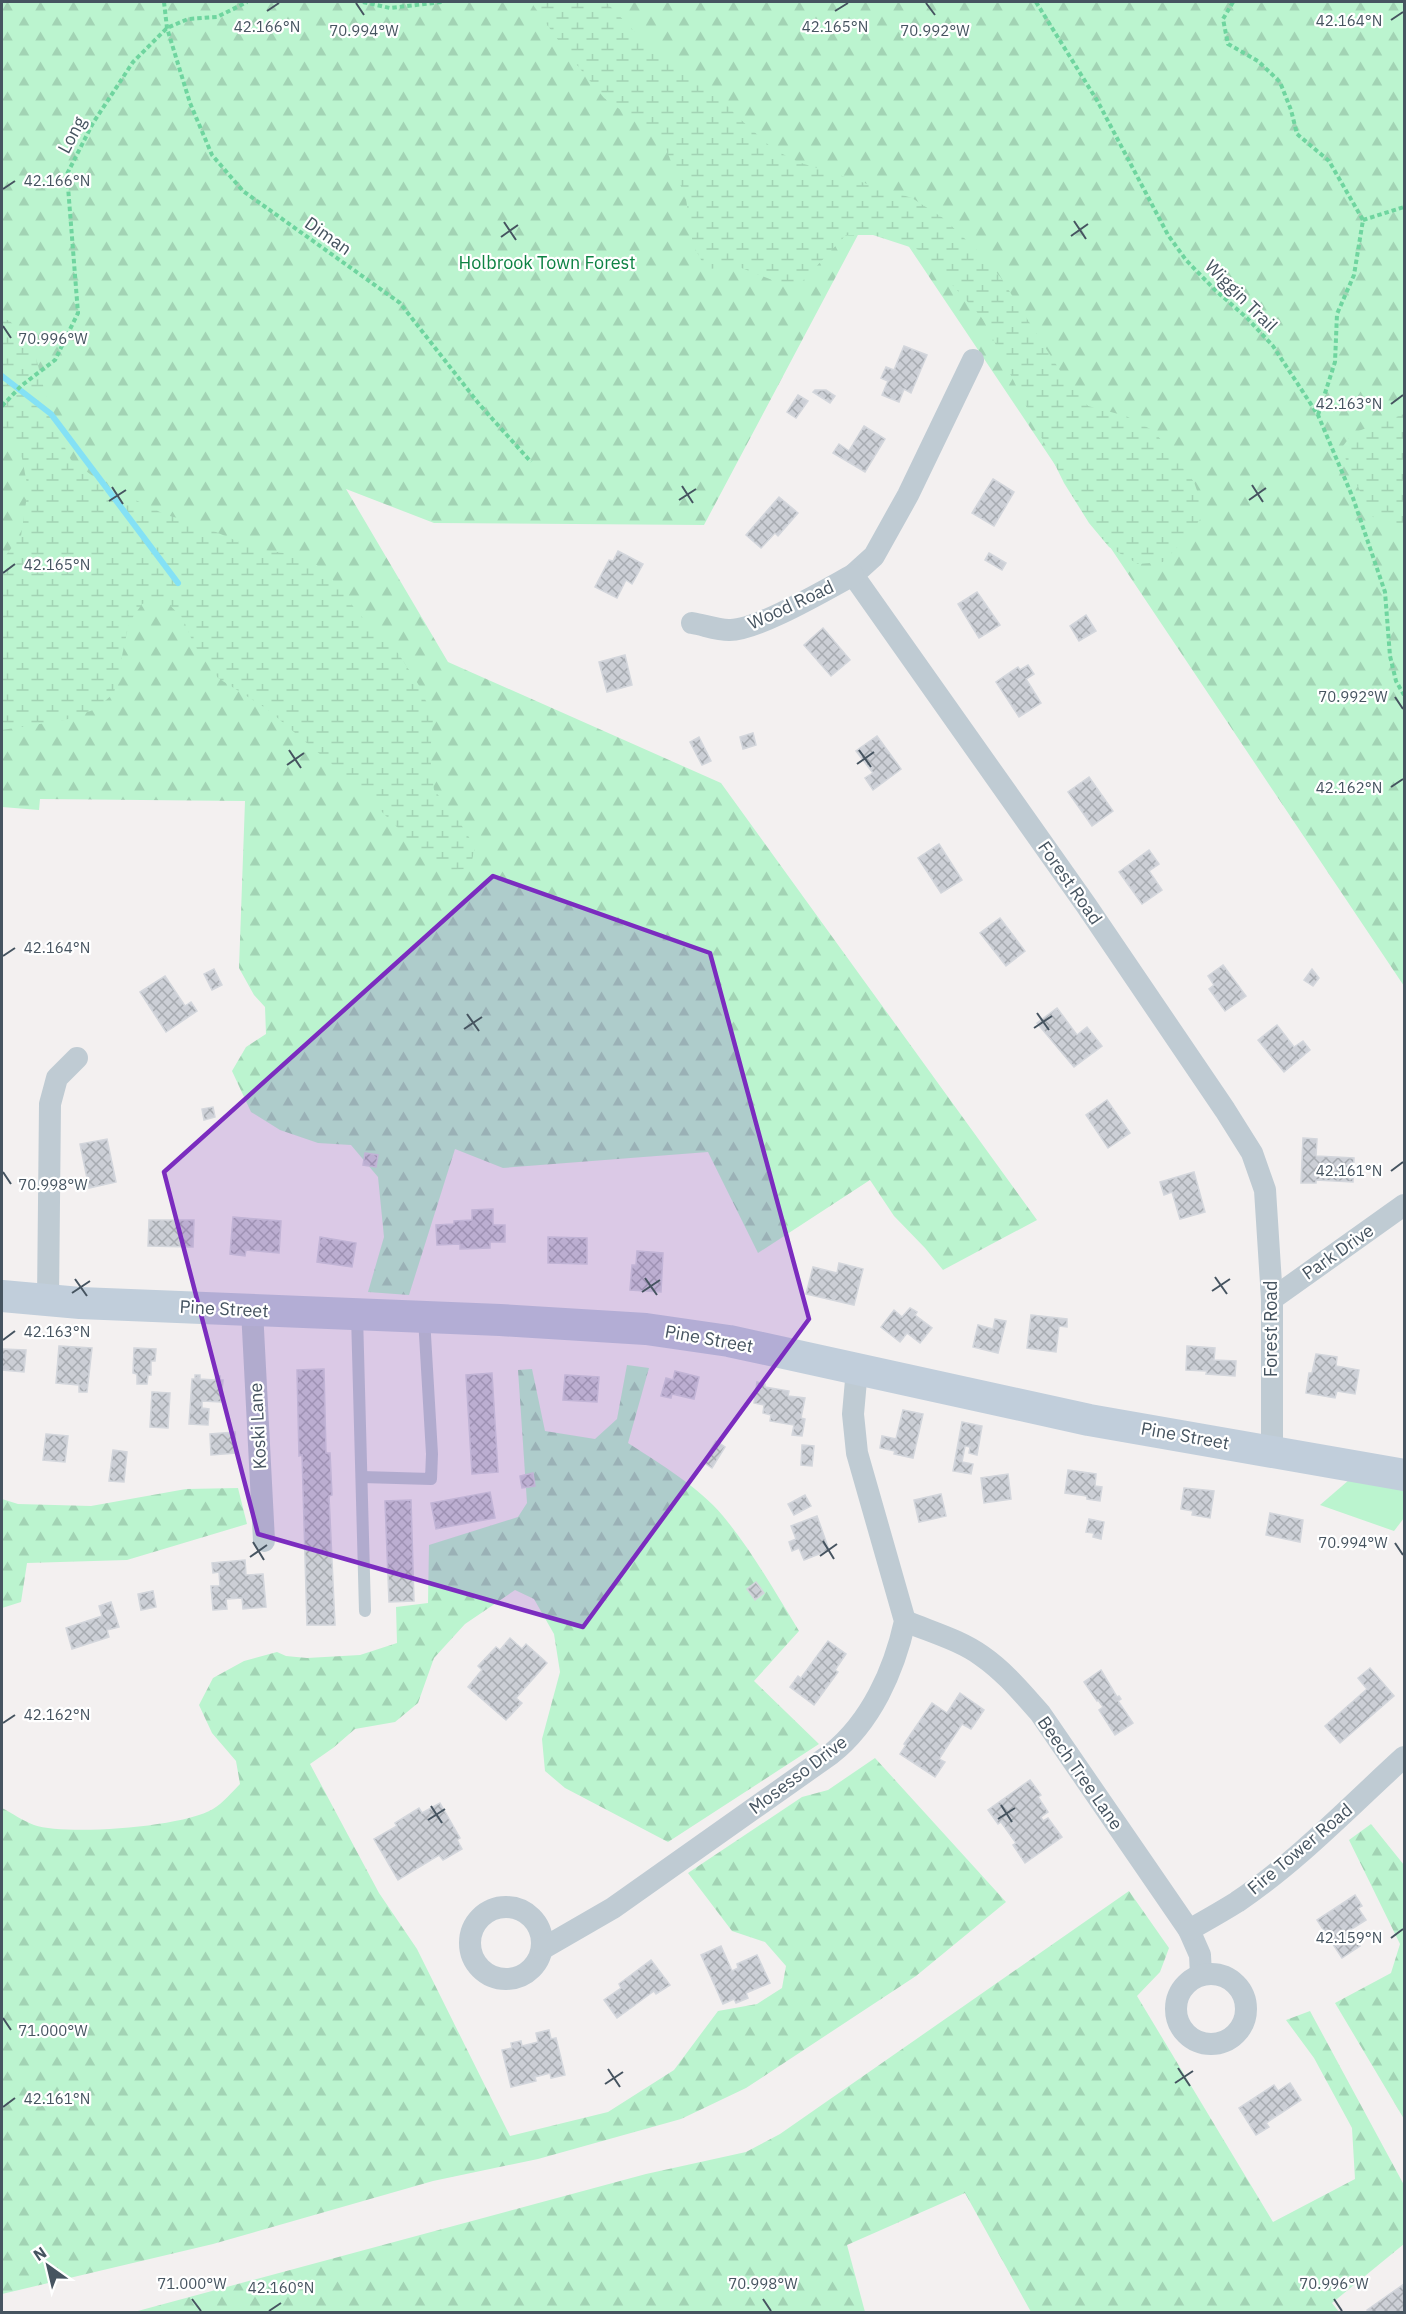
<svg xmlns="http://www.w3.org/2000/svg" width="1406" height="2314" font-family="'IBM Plex Sans',sans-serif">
<defs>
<pattern id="forest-firs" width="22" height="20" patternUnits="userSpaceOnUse" patternTransform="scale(1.5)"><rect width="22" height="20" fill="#bbf4cf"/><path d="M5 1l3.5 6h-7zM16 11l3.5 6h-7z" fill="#a2d3b4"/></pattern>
<pattern id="wetland-marsh" width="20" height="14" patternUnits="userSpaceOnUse" patternTransform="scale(1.5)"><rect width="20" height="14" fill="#bbf4cf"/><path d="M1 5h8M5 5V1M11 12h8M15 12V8" fill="none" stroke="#a2d3b4"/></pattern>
<pattern id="building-cross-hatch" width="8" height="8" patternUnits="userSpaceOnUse" patternTransform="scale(1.5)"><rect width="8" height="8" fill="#cccfd6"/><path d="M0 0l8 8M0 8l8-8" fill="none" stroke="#a7abb1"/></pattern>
</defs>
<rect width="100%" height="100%" fill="#f3f0f0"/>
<g fill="url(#forest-firs)">
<path d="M2 2H1404V986L877 199 704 525 434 523 346 489 448 662 721 783 1037 1220 943 1270 925 1248 894 1216 870 1180 758 1253 708 1152 503 1168 455 1149 409 1295 368 1292 384 1237 378 1177 351 1145 318 1143 280 1130 251 1112 232 1071 246 1047 266 1034 265 1007 254 995 239 968 245 801 40 799 39 810 2 807Z"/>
<path d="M627 1365 649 1368 628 1443C659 1463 699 1487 723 1516 752 1551 775 1592 799 1631L754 1681 819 1744 668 1842 565 1788 545 1771 542 1739 560 1672 554 1634 534 1599 515 1590 465 1624 434 1658 418 1703 395 1722 355 1729 333 1748 310 1764 379 1893 417 1949 510 2136 608 2112 674 2070 718 2011 757 2004 782 1988 786 1966 765 1942 732 1931 688 1873 802 1797 828 1790 875 1758 1006 1902 916 1976 746 2088 681 2119 538 2159 433 2181 213 2244 2 2294V1808C12 1813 23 1821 34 1825 67 1836 184 1827 213 1809 223 1803 232 1792 240 1784L236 1761 212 1733 199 1705 213 1678 244 1661 277 1652 286 1656 307 1658 360 1655 397 1643 396 1607 428 1603 429 1545 518 1517 527 1503 518 1370 532 1369 545 1431 595 1439 617 1419Z"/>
<path d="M238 1488 247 1524 127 1560 27 1563 21 1602 2 1608V1499L18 1504 91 1506 186 1489Z"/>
<path d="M1371 1824 1404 1865V2119L1335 2003 1391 1973 1400 1944 1349 1840Z"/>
<path d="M1129 1891 1169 1948 1160 1972 1137 1996 1273 2222 1355 2179 1352 2128 1314 2058 1286 2020 1310 2011 1404 2185V2244L1332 2303 1339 2312H1031L965 2193 847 2245 865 2312H134L646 2174 746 2152 780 2134Z"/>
</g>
<g fill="url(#wetland-marsh)">
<path d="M531 2H606L633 30 721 99 740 119 773 149 798 162 912 198 943 218 981 254 1001 278 1066 380 1088 406 1126 416 1154 431 1194 482 1201 502V518L1188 536 1163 562 1138 564 1109 547 1089 523 1064 483 983 319 922 251 873 235H846L795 289 739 267 706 269 693 245 686 199 666 149 639 123 604 98 568 54Z"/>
<path d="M2 318 10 321 34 350 53 423 71 460 105 485 166 515 193 522 255 549 307 556 332 579 359 614 398 653 420 687 433 718 430 756 434 790 457 818 475 847 470 869 449 870 419 854 400 830 348 778 267 709 218 678 194 645 183 619 163 598 142 604 129 623 114 693 96 709 65 720 2 730V560L21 536 28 489 22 458 2 429Z"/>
<path d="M1404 414V531L1373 517 1347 465 1343 446 1353 433Z"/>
</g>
<path fill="#bbf4cf" d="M1349 1480 1404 1489V1518L1394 1531 1320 1505Z"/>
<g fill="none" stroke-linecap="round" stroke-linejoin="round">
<path stroke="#84e1f5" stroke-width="6" d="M2 376 51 414 178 583"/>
</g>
<g fill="url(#building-cross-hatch)" stroke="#d3d6dc" stroke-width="1.5">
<path d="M904 346 927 355 911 393 904 389 899 402 882 395 888 381 881 378 886 367 894 370Z"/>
<path d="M815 390H826L835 396 830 403 813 392Z"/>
<path d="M798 395 808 401 796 418 787 412Z"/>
<path d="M864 426 885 439 865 472 833 453 839 444 849 451Z"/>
<path d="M993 479 1014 492 994 526 972 513Z"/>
<path d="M779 497 798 513 778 536 775 533 761 548 746 535Z"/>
<path d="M618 551 643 564 632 584 626 580 617 598 595 587 609 560 613 561Z"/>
<path d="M989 553 1006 563 1002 570 985 560Z"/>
<path d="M977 592 1000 625 979 638 958 604Z"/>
<path d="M1086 615 1096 631 1079 641 1070 626Z"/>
<path d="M823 628 850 660 831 676 804 645Z"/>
<path d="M625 655 632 685 607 692 599 662Z"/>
<path d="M1028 665 1034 674 1026 679 1041 703 1019 717 996 682 1018 667 1020 670Z"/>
<path d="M753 733 756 745 743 749 740 737Z"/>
<path d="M877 736 901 769 873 790 865 778 873 773 856 751Z"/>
<path d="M699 737 711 761 702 765 690 742Z"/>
<path d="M1089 777 1113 811 1092 826 1068 792Z"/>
<path d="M939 844 962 880 941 893 918 858Z"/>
<path d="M1149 850 1159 864 1149 871 1162 890 1142 904 1119 872Z"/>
<path d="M1000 918 1025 951 1006 966 980 933Z"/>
<path d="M1223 965 1246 996 1225 1011 1209 989 1214 985 1208 976Z"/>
<path d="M214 969 222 985 212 990 204 974Z"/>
<path d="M1312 969 1319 978 1313 986 1304 980Z"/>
<path d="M165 976 185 1006 191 1002 197 1011 166 1032 140 992Z"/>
<path d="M1057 1008 1077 1035 1087 1027 1102 1046 1074 1067 1037 1023Z"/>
<path d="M1277 1025 1294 1047 1303 1041 1310 1050 1284 1072 1258 1040Z"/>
<path d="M1107 1100 1130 1133 1108 1148 1086 1115Z"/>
<path d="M213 1107 215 1117 204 1120 202 1109Z"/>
<path d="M1303 1138 1317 1139 1316 1156 1354 1158 1353 1182 1316 1180V1183H1301Z"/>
<path d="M107 1139 116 1182 89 1188 80 1144Z"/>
<path d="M365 1153 378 1155 376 1167 363 1165Z"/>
<path d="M1194 1172 1205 1212 1180 1219 1172 1192 1164 1195 1160 1182Z"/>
<path d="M493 1209V1225H505V1242H490V1248L460 1249V1244L437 1245 436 1225 454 1224V1221L472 1220V1210Z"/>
<path d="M233 1217 281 1221 279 1253 246 1250 245 1256 230 1254Z"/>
<path d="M149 1220H194L193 1247 148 1246Z"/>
<path d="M320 1237 356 1243 352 1267 317 1262Z"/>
<path d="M548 1237 587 1238V1264L548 1263Z"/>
<path d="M637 1251 663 1253 661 1292 630 1290 632 1265H636Z"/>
<path d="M839 1263 863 1269 854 1305 806 1294 813 1267 837 1273Z"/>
<path d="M910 1308 917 1312 915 1315 932 1328 920 1343 907 1333 900 1342 881 1327 894 1310 902 1317Z"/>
<path d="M1031 1315 1067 1319V1327L1059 1326 1056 1352 1027 1348Z"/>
<path d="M995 1319 1006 1321 998 1353 973 1347 978 1325 993 1329Z"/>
<path d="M59 1346 92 1348 87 1392H79V1385L56 1383Z"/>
<path d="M1187 1346 1215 1348 1214 1360 1236 1361 1235 1376 1206 1374 1207 1371 1186 1370Z"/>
<path d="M134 1348 156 1349 155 1361H151V1375H148L147 1384H137V1374L133 1373Z"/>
<path d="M2 1349 26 1350 24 1372 2 1370Z"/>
<path d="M1316 1354 1337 1357 1336 1366 1359 1370 1355 1394 1337 1391 1335 1398 1306 1393 1309 1373H1312Z"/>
<path d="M324 1369 326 1453H330L332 1495 329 1496 335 1625H307L302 1455 299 1456 297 1370Z"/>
<path d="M675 1371 699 1377 694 1399 672 1394 671 1398 661 1396 666 1378 673 1380Z"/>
<path d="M492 1373 498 1472 472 1474 466 1375Z"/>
<path d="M195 1375H200V1379L215 1380 216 1376H220V1380H223L221 1402 202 1401V1408L209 1409 208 1425 189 1424 192 1379H195Z"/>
<path d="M565 1375 599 1377 597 1402 563 1400Z"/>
<path d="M757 1382 765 1384V1387L789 1391 788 1396 805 1398 801 1418 805 1419 802 1436 792 1435 794 1425 770 1421 771 1415 763 1413 764 1405 754 1403Z"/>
<path d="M152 1392 170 1393 168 1428 150 1427Z"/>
<path d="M903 1410 923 1414 913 1458 894 1454 895 1451 880 1448 882 1436 896 1439Z"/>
<path d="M962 1422 982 1426 977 1455 969 1453 970 1447 965 1446 962 1462 973 1464 971 1474 953 1471Z"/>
<path d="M235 1432 236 1453 211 1455 210 1434Z"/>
<path d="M46 1434 68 1436 65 1462 43 1460Z"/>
<path d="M716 1441 725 1447 712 1468 703 1462Z"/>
<path d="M802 1445 814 1446 812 1466 801 1465Z"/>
<path d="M113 1450 127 1452 124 1482 109 1481Z"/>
<path d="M1068 1470 1096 1474 1095 1486 1102 1487 1100 1501 1087 1499V1496L1065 1493Z"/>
<path d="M533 1473 535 1486 522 1488 520 1476Z"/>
<path d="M1008 1474 1011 1499 984 1503 981 1478Z"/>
<path d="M1184 1488 1214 1491 1210 1518 1192 1515 1193 1511 1181 1509Z"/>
<path d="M490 1492 495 1518 436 1529 431 1503Z"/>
<path d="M941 1494 946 1516 919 1522 914 1500Z"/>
<path d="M805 1495 811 1506 794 1515 788 1504Z"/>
<path d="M411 1500 414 1601 389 1602 385 1501Z"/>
<path d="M1270 1513 1303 1520 1300 1542 1266 1535Z"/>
<path d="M817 1516 829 1550 804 1560 799 1548 792 1551 789 1542 796 1539 791 1526Z"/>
<path d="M1089 1519 1104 1522 1101 1539 1093 1537 1094 1533 1086 1532Z"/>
<path d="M245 1560 246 1575 263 1574 266 1607 243 1609 242 1598 226 1599 227 1609 213 1610 211 1586H220L219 1572 213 1573 212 1563Z"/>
<path d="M756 1582 764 1593 755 1600 747 1589Z"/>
<path d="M153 1591 156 1607 141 1610 138 1594Z"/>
<path d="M111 1602 119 1627 107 1630 109 1637 72 1649 66 1628 102 1616 99 1606Z"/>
<path d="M510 1638 522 1649 526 1644 547 1663 516 1698 522 1703 506 1720 468 1687 482 1670 478 1666 496 1647 500 1650Z"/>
<path d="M828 1641 846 1654 835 1670 838 1672 814 1705 790 1687 798 1676 801 1678Z"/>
<path d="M1370 1668 1394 1696 1340 1743 1325 1726 1367 1689 1358 1678Z"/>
<path d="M1101 1670 1117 1697 1119 1696 1121 1699 1118 1701 1133 1723 1115 1735 1099 1710 1103 1707 1098 1700 1097 1701 1084 1682Z"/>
<path d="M960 1693 984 1710 971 1729 962 1724 939 1759 945 1762 935 1777 900 1754 906 1745 904 1744 932 1703 947 1713Z"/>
<path d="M1030 1780 1041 1795 1038 1797 1048 1812 1041 1817 1043 1821 1048 1818 1062 1837 1025 1863 1013 1845 1016 1843 1001 1822 998 1824 988 1810Z"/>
<path d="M440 1803 460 1838 457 1840 462 1849 443 1860 439 1855 398 1880 374 1839 397 1826 395 1823 419 1808 422 1813Z"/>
<path d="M1355 1895 1362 1906 1358 1908 1366 1920 1350 1930 1360 1946 1342 1958 1317 1920Z"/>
<path d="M721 1946 732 1971 738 1968 737 1964 757 1955 770 1983 746 1993 748 1998 736 2003 734 1999 723 2004 701 1955Z"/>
<path d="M651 1960 670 1985 656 1994 654 1991 617 2018 604 2000 621 1988 619 1984Z"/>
<path d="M549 2030 551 2039 556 2038 565 2075 551 2078 550 2073 535 2077 536 2081 511 2087 502 2050 512 2048 511 2043 521 2041 522 2046 538 2042 536 2033Z"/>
<path d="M1290 2083 1301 2100 1266 2123 1269 2127 1256 2135 1239 2108 1274 2085 1278 2091Z"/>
<path d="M1404 2284V2312H1369L1367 2310Z"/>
</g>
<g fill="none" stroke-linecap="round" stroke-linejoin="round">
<g stroke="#6fd59f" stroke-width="4" stroke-dasharray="4.5 3" stroke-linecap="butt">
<path d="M164 2 167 28 190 103 212 155 243 191 400 303 479 404 531 462"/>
<path d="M363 2 390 8 442 2"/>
<path d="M1036 2 1098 102 1168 235 1186 260 1214 289 1247 318 1273 346 1318 415 1353 498 1385 592 1390 656 1396 681 1404 695"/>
<path d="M1233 2 1223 19 1228 44 1258 61 1280 82 1291 110 1297 134 1329 161 1363 220 1354 275 1337 314 1335 362 1318 415"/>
<path d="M1363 220 1404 207"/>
<path d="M2 406 21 386 55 360 78 313 67 174 93 123 133 62 167 28 188 19 217 17 247 2"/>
</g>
<g stroke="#bfcbd3" stroke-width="12">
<path d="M357 1315 365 1611"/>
<path d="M362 1477 431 1479 432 1454 424 1318"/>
</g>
<g stroke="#bfcbd3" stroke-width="22">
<path d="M973 360 908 495 874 556 853 575 1086 905 1225 1110 1252 1153 1265 1190 1272 1299V1450"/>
<path d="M692 623C704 625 717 630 729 630 756 631 827 589 853 575"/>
<path d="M1272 1299 1404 1205"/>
<path d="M48 1300 50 1104 57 1078 77 1058"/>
<path d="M252 1310 264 1541"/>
<path d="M905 1621C931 1632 960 1640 982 1656 1005 1672 1022 1693 1040 1713L1189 1930 1200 1955 1201 1975"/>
<circle cx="506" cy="1943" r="36"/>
<path d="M1189 1930C1205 1921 1221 1912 1237 1902 1298 1861 1350 1806 1404 1757"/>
<path d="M542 1949 613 1908 831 1754C871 1722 894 1671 905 1621L857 1453 853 1414 857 1369"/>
<circle cx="1211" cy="2009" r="35"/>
</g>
<path stroke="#c1cedb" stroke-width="32" d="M2 1296 80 1303 500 1320 646 1329 729 1341 1089 1420 1404 1475"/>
</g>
<path fill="#7b2cbf" fill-opacity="0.2" stroke="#7b2cbf" stroke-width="4.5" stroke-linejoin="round" d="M493 876 710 953 809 1319 583 1627 258 1534 164 1172Z"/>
<path fill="none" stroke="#465460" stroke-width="2" d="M356 3 364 15M926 3 935 15M267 11 279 3M835 11 848 3M1391 20 1403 12M3 189 15 181M1074 221 1086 239M504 222 516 240M1071 236 1088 224M501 237 518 225M3 326 11 338M1391 404 1403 395M1252 485 1263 502M682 486 693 503M112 487 123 504M679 500 696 489M1249 500 1266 488M109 501 126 490M3 573 15 564M1395 697 1403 709M289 750 301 768M859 750 871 767M857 764 874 752M287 765 304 753M1391 787 1403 779M3 956 15 948M1037 1013 1049 1030M467 1014 479 1031M1034 1028 1052 1016M464 1029 482 1017M1391 1171 1403 1162M3 1172 11 1184M1215 1277 1227 1294M645 1278 657 1295M75 1279 87 1296M1212 1291 1230 1279M642 1292 660 1280M72 1293 90 1281M3 1340 15 1331M823 1541 834 1559M253 1542 264 1560M1395 1543 1403 1555M820 1556 837 1544M250 1557 267 1545M3 1723 15 1715M1001 1805 1012 1822M431 1806 442 1823M998 1819 1015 1808M428 1820 445 1809M1391 1938 1403 1929M3 2018 11 2030M1178 2068 1190 2086M608 2069 620 2087M1175 2083 1193 2071M605 2084 623 2072M3 2107 15 2098M192 2299 201 2311M763 2299 771 2311M1334 2299 1342 2311M269 2311 281 2303"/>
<g text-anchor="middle" stroke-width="4.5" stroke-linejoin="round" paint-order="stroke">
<g font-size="18" fill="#465460" stroke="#fff">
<text transform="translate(72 135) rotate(-62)" y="6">Long</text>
<text transform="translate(328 236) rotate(35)" y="6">Diman</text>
<text transform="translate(1241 296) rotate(45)" y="6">Wiggin Trail</text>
<text transform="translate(791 605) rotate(-25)" y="6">Wood Road</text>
<text transform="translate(1070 883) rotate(55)" y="6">Forest Road</text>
<text transform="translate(1338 1252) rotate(-35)" y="6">Park Drive</text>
<text transform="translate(224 1309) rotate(3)" y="6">Pine Street</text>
<text transform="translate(1271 1329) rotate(-90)" y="6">Forest Road</text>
<text transform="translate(709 1339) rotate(10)" y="6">Pine Street</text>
<text transform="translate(258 1426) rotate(-93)" y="6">Koski Lane</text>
<text transform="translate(1185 1436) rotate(10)" y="6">Pine Street</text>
<text transform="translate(1080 1773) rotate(55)" y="6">Beech Tree Lane</text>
<text transform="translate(798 1775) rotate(-37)" y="6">Mosesso Drive</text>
<text transform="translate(1300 1849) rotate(-40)" y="6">Fire Tower Road</text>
</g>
<g font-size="18" fill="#0e8344" stroke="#fff">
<text x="547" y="269">Holbrook Town Forest</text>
</g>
</g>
<g font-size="15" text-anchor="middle" fill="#465460" stroke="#fff" stroke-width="4.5" stroke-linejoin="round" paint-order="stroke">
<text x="1349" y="26">42.164°N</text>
<text x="267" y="32">42.166°N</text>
<text x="835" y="32">42.165°N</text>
<text x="364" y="36">70.994°W</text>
<text x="935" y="36">70.992°W</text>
<text x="57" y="186">42.166°N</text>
<text x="53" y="344">70.996°W</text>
<text x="1349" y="409">42.163°N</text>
<text x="57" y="570">42.165°N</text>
<text x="1353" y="702">70.992°W</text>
<text x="1349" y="793">42.162°N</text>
<text x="57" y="953">42.164°N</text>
<text x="1349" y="1176">42.161°N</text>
<text x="53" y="1190">70.998°W</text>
<text x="57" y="1337">42.163°N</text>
<text x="1353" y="1548">70.994°W</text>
<text x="57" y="1720">42.162°N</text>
<text x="1349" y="1943">42.159°N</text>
<text x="53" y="2036">71.000°W</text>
<text x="57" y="2104">42.161°N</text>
<text x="192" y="2289">71.000°W</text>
<text x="763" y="2289">70.998°W</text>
<text x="1334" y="2289">70.996°W</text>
<text x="281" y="2293">42.160°N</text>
</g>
<rect width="1406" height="2314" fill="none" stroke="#465460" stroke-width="6"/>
<g transform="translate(48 2266) rotate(326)" stroke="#ffffff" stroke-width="4.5" paint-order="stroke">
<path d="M0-4.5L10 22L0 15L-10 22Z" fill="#465460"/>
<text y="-9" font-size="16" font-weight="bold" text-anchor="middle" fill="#465460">N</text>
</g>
</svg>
